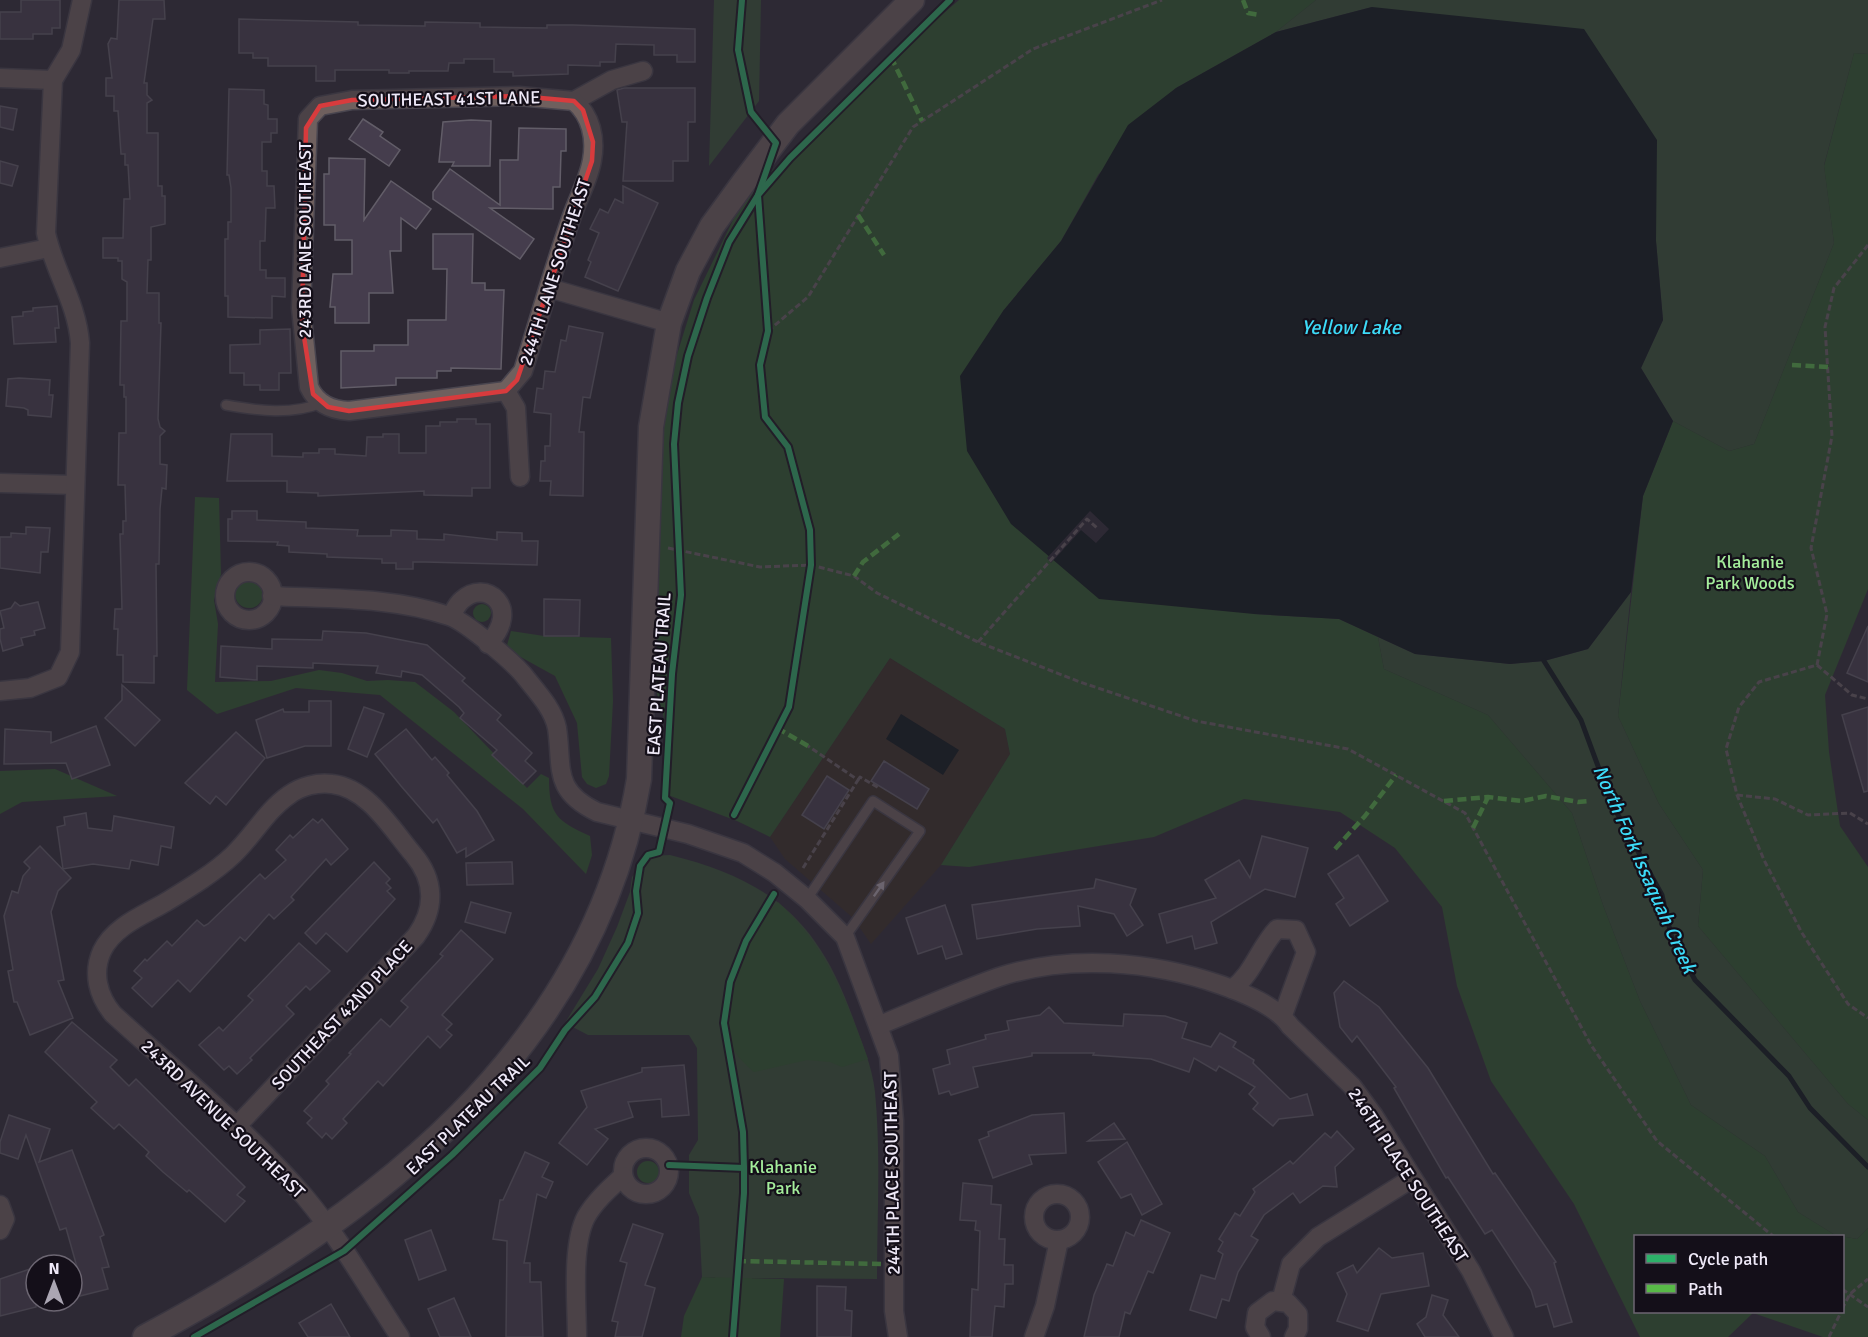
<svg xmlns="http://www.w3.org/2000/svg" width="1868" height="1337" font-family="Signika,sans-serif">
<rect width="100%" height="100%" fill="#2e2934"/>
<path fill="#382d22" d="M890 658 1005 729 1010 754 941 865 871 944 853 918 785 859 770 837Z"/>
<g fill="#355333">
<path d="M714 0H761L759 101 709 166Z"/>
<path d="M1316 0H1868V54L1854 53 1824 165 1834 243 1754 444 1729 451 1673 421 1641 368 1663 320 1656 241 1372 7 1276 32Z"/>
<path d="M1631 592 1618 716 1659 804 1703 870 1698 926 1848 1104 1868 1120V1228L1857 1239 1835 1235 1798 1212 1765 1156 1691 1105 1640 1001 1603 905 1572 813 1488 715 1384 669 1378 637 1415 654 1510 664 1544 661 1588 649Z"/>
<path d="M670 855C770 880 818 920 853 1018 862 1043 872 1066 875 1092 881 1154 877 1217 877 1279L752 1278 746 1337 715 1277H702L699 1217 689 1193V1155L698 1140 697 1048 689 1035H588L565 1023 598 969 617 927 630 892 632 877 651 856Z"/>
</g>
<g fill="#2e592a" fill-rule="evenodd">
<path d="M959 0H1316L1276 32 1176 88 1098 175 1061 241 1003 311 1254 614 1339 619 1378 637 1384 669 1488 715 1572 813 1603 905 1640 1001 1691 1105 1765 1156 1798 1212 1835 1235 1857 1239 1868 1228V1337H1823L1753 1313 1728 1337H1640L1574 1204 1491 1081 1457 986 1442 907 1395 848 1340 812 1244 799 1154 837 969 867 941 865 1010 754 1005 729 890 658 770 837 737 821 668 795 671 743 656 690 661 440 670 377 694 300 733 220 754 189 829 112ZM1636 1236H1842V1312H1636Z"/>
<path d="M1854 53 1868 54V589L1825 695 1829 752 1840 826 1868 867V1120L1848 1104 1698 926 1703 870 1659 804 1618 716 1643 496 1673 421 1729 451 1754 444 1834 243 1824 166Z"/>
<path d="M195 497 219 498 221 574 214 600 218 624 215 682 271 681 319 670 342 673 367 681 388 680 415 682 454 712 527 788 541 774 549 778C549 815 557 821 590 836L592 855 586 874 523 809 380 695 296 688 217 714 187 690Z"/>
<circle cx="249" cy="594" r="14"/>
<circle cx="482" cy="613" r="9"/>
<path d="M511 631 544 636 611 638 613 701 609 776 606 784 596 788 587 784 582 777 577 723 555 676 506 649Z"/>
<path d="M55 769 117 796 22 802 0 814V771Z"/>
<path d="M778 902C828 948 845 998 868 1059L842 1067 830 1062 807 1060 754 1072C745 1064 734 1054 731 1043 719 995 744 935 778 902Z"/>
<circle cx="648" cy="1172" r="11"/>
<path d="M702 1277 784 1279 780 1337H681L684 1316Z"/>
</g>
<g fill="#081216">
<path d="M1372 7 1584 29 1657 140 1656 241 1663 320 1641 368 1673 421 1643 496 1631 592 1588 649 1544 661 1510 664 1415 654 1339 619 1254 614 1099 599 1011 524 967 451 960 376 1003 311 1061 241 1128 125 1176 88 1276 32Z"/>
<path d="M901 714 959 750 943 775 886 739Z"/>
</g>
<path fill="#2e2934" d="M1090 511 1109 529 1096 543 1081 530 1051 563 1047 558Z"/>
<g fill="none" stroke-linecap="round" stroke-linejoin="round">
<path stroke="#081216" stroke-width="5" d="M1544 661 1581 720 1612 804 1662 895 1671 935 1695 980 1789 1076 1810 1108 1868 1167"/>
</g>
<g fill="#453d4d" stroke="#625d68" stroke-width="1.5">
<path d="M21 0H60V28H52V34H33V39H0V12H21Z"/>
<path d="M119 0H164L165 19H153L144 83H147V95L152 100 147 103V133H158V186H162V196H165V224L151 227V260H148L147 293H159V323H161L158 419 160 427 165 431 160 436V464L167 465 166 489 162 488 160 509 159 564H156L157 656H154V683L123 682V655H117L118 629H114L115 609H122L120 534H123V521H126L125 485H118L119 433H126V397H124V385H120L121 321H127V282L122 279V261H118V258H103V238H123L124 199H130L128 165H125V154H121L118 111H114V96H106V78H112L108 44 111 38 117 39Z"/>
<path d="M239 19 358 22V25L425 26V22L480 23V27L547 28V25H573L695 29V62H677V55H654V45L616 44 615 62H600V66L568 65V74L513 76V72H494V59H464V63H449L448 71H409V73H389V70H335V81H316V66H268V58H253V53H239Z"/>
<path d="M624 88H695V122H688V161H673V181H623L627 122H622L617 90Z"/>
<path d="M229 89 264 90V104L268 105V119H277V133H271V142H262V171H267V186H274L275 208H266L265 241H260V270H266V278H285V297L272 296V318L228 317V296H225V239H228V222H231V188L229 175H227Z"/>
<path d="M0 106 17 109 13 130 0 127Z"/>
<path d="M363 119 383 132 380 136 400 150 389 166 349 139Z"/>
<path d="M471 120 491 121 490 166H452L454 162H439L443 122Z"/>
<path d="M519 128 566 129V151H561L560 187H553V209L490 208 534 239 520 259 433 199V192L450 169 500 205V160H518Z"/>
<path d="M329 158 365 159 364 220 391 181 431 209 416 229 401 218V251H390L393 293H369V323H335V307H330L333 274H352V240H335V225H324V174H329Z"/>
<path d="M0 161 18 166 12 186 0 183Z"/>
<path d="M623 186 658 203 618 291 585 277 591 262 588 260 599 233 590 229 600 209 608 213 615 199 623 203Z"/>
<path d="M433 234H473L472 283H485V290H504L501 369 451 368V371H437V378H396V385L341 388V351H374V345H408V320H446L447 269H433Z"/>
<path d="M57 306 59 328H55L56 342 14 344 12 317 23 316V312L33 311V308Z"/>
<path d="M569 326 603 333 590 398 583 397 579 432H584L583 496 550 495 551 481H540L541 461H545V446H550L551 414 534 412 537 388 543 389 545 371 555 372 561 340 566 341Z"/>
<path d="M290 329 291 373H279V390H260V385H244V373H230V345L260 344V330Z"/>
<path d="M19 378 50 380 49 395H53L51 417 28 415V410L24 408 6 406 8 379Z"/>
<path d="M457 419H476V424H490V488H472V496L424 495V491L318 496V493L287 492V481H227L231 434H272V456L303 457V453H319V449H335V454L366 456 367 437H383V434H399V453H426V426H440V422H457Z"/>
<path d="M232 511H257V520L306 522V528L358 530 357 536H391V530L417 531V539L444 540V534L497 540V532L522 533V541H538L537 565 425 562H413V569H396V563H382V559L327 557V554L289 552V546L277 545 278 542 228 541V519H232Z"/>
<path d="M26 527 50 528 48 552H41L40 573 0 568V537H11V533L26 534Z"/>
<path d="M544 599 580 600 579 636H544Z"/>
<path d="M15 602 20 606 38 602 45 628 34 631 35 635 21 638 23 645 3 651 0 639V629L4 628 0 611 11 608Z"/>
<path d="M1868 626V682L1847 673Z"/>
<path d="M323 631 366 633 427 645 465 678 462 681 501 715 497 720 532 753 525 761 536 771 523 784 492 755 497 750 460 718 464 713 459 707 422 675 402 671 401 677 376 673 378 666 313 663V668L257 666V680L220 677 221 646 272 649V639L322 640Z"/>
<path d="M122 685 160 720 135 746 105 718 122 700Z"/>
<path d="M309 701H331V746H305L267 758 256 720 283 709 284 712H309Z"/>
<path d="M364 707 384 714 367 757 348 749Z"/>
<path d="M1868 707V791L1864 792 1842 715Z"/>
<path d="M96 726 110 765 72 779 66 763 4 764 5 729 51 732V743Z"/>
<path d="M406 729 432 760 435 757 449 773 447 775 477 811 494 840 466 857V848L457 853 437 819 433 823 401 786 375 754Z"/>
<path d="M236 732 265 758 226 805 216 796 210 804 185 783Z"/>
<path d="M884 761 929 789 917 809 871 781Z"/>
<path d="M827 776 849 790 824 829 802 815Z"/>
<path d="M86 813 88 828 112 831 114 816 174 827 171 848 161 846 158 865 131 860 129 869 93 864 63 869 57 827 65 825 64 817Z"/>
<path d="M313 819 318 823 322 819 348 849 331 865 326 859 291 897 294 900 274 919 269 914 245 941 240 937 190 992 178 980 152 1007 132 988 142 978 134 971 145 959 147 961 167 941 172 946 197 920 204 926 208 924 260 874 265 879 286 860 276 850 290 835 293 838Z"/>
<path d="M1262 836 1308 848 1295 897 1265 889 1211 922 1217 943 1195 949 1192 936 1167 943 1159 914 1216 898 1205 880 1239 860 1250 878Z"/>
<path d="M40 846 71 878 58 891 51 912 64 980 58 981 73 1018 30 1035 17 1002H14L8 971 13 970 4 916 12 891 18 893 23 876 30 868 24 862Z"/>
<path d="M1358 855 1388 901 1350 926 1336 904 1344 898 1328 874Z"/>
<path d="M374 862 390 879 386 883 391 888 387 891 395 899 347 952 326 933 316 944 305 933Z"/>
<path d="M512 862 513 884 467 885 466 863Z"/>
<path d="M1096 879 1136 889 1130 905 1143 925 1127 936 1114 914 1078 906 1080 926 1037 929 977 939 972 905 1094 888Z"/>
<path d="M471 902 511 913 505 933 465 922Z"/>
<path d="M945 905 962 954 946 959 942 946 918 954 906 918Z"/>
<path d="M461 930 493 959 442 1015 452 1024 446 1030 452 1035 440 1048 428 1036 383 1086 378 1081 343 1119 347 1123 332 1139 326 1133 322 1138 307 1123 312 1118 304 1111 329 1084 326 1081 351 1054 349 1053 381 1019 390 1027 408 1007 401 1001 443 956 440 954Z"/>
<path d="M299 943 330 971 310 990 306 986 286 1006 294 1014 250 1058 252 1060 237 1074 229 1066 224 1070 199 1045 219 1027 223 1031 253 1000 248 996Z"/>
<path d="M1344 981 1379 1007 1428 1068 1493 1174 1495 1173 1556 1262 1554 1263 1572 1322 1554 1327 1547 1304 1536 1307 1531 1290 1492 1230 1485 1234 1448 1177 1446 1178 1394 1088 1396 1087 1357 1036 1352 1042 1340 1027 1334 993Z"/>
<path d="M1049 1007 1064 1023 1123 1026 1124 1014 1165 1016 1187 1023 1182 1038 1211 1047 1220 1033 1236 1042 1233 1047 1254 1060 1253 1063 1290 1099 1307 1094 1313 1115 1279 1119 1273 1126 1253 1109 1258 1103 1249 1094 1255 1087 1219 1066 1216 1071 1194 1058 1189 1072 1151 1059 1093 1055 1094 1053H1032V1056L973 1067 978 1087 951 1095 949 1091 939 1094 933 1069 950 1064 947 1050 986 1039 985 1035 1009 1030 1007 1021 1040 1015Z"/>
<path d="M72 1022 117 1060 110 1067 129 1086 136 1079 245 1187 237 1195 245 1201 225 1222 189 1190 187 1192 163 1172 146 1156 149 1152 119 1124 114 1129 91 1108 97 1102 45 1052Z"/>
<path d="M684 1065 689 1115 662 1117 661 1099 628 1102 633 1117 595 1129 608 1139 587 1165 559 1143 587 1107 581 1091 642 1072V1068Z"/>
<path d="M1064 1113 1066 1153 1029 1155 1032 1164 993 1178 979 1140 989 1136 988 1132 1032 1115Z"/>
<path d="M9 1115 50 1129 39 1162 72 1150 104 1235 100 1237 109 1267 102 1268 108 1289 72 1298V1268L77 1267 66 1228 60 1230 26 1135 18 1159 0 1153V1142Z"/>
<path d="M1114 1123 1125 1139 1088 1141Z"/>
<path d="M1337 1131 1354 1149 1335 1167 1337 1187 1323 1186 1300 1203 1293 1193 1264 1215 1251 1236 1258 1240 1238 1272 1229 1301 1222 1299 1216 1318 1190 1310 1201 1275 1215 1279 1223 1254 1218 1251 1223 1242 1219 1239 1235 1213 1240 1216 1255 1192 1253 1189 1290 1161 1293 1164 1325 1133 1331 1138Z"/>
<path d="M1127 1142 1162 1204 1142 1215 1131 1194 1121 1198 1098 1162Z"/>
<path d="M525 1152 549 1163 542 1177 553 1182 546 1198 537 1194 524 1263H530V1282H541L543 1337H506L507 1241 493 1239 500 1200H503Z"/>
<path d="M963 1183 992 1186 991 1204 1001 1205 999 1239H1005L1004 1265H1013V1284H1005L1004 1307 995 1306 992 1337H970L972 1289 978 1290 980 1231 975 1230 976 1221 960 1220Z"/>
<path d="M1141 1220 1170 1233 1153 1273 1148 1271 1130 1314 1125 1312 1119 1337H1084L1094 1295 1107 1264 1113 1266 1126 1232 1134 1236Z"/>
<path d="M633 1224 663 1234 645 1285 655 1288 642 1337H615L618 1322 612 1321 627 1263 620 1261Z"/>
<path d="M431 1230 446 1270 419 1280 405 1240Z"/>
<path d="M1379 1248 1392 1258 1423 1253 1429 1286 1381 1294 1368 1331 1337 1321 1347 1294 1337 1273 1353 1265 1357 1273Z"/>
<path d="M33 1268 36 1307 0 1316V1279Z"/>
<path d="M817 1286 846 1287 845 1310 852 1311 851 1337H817Z"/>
<path d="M1432 1295 1448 1300 1443 1315 1459 1337H1425L1417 1324 1426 1317Z"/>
<path d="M454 1298 471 1337H440L428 1309Z"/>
<path d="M331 1304 350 1337H308L299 1323Z"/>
</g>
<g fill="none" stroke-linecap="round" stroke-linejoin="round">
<defs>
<g id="service">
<path d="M226 405C259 411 291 415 322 403"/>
<path d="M807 899 873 801 920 831 845 937"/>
</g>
<g id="minor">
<path d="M0 78 53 80"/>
<path d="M0 258 49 248"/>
<path d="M549 288 669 323"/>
<path d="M506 391 349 411C331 410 317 404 309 387L301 308 308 119 320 106 352 100 519 96 574 101 612 80 643 71"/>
<path d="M520 477 516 408 506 391 523 371C539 320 554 267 572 216 578 198 589 179 592 160 596 138 591 116 574 101"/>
<path d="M0 483 75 485"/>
<circle cx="249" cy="596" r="24"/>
<path d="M272 596C331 599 392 597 449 616 465 621 515 663 526 678 538 693 553 709 557 728 563 768 552 790 597 812L688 834 743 853 775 873 807 899 845 937 889 1056 894 1121V1311L898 1337"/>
<path d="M451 616C454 611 457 604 462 600 485 578 523 607 488 644"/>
<path d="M0 691 30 688 58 677 70 652 80 343C77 303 54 271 46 233L53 80 71 50 82 0"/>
<path d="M1232 989C1253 974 1259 948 1277 929L1296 930 1306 952 1283 1015"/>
<path d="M880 1025C919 1009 959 991 999 977 1069 954 1152 961 1221 985 1244 993 1277 1006 1290 1026L1352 1086 1374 1116 1471 1271 1504 1337"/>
<path d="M236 1127 416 936C436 908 435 880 413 854 391 828 368 788 332 784 318 782 301 786 289 795 267 810 253 836 233 855 214 873 189 888 166 902 144 915 114 926 102 951 92 973 98 996 113 1014 178 1073 247 1130 305 1197 341 1240 369 1290 400 1337"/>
<circle cx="646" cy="1171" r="23"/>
<circle cx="1057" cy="1217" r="23"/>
<path d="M0 1205 5 1219 0 1230"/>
<path d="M1281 1301 1291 1264 1318 1237 1411 1179"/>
<path d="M577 1337C577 1304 571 1246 586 1217 595 1201 610 1188 623 1176"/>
<path d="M1034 1337 1045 1306 1059 1240"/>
<path d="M1261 1337 1255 1327 1257 1313 1273 1301 1288 1303 1298 1314V1329L1294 1337"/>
</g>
<path id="tertiary" d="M145 1337C373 1216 594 1050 639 779L651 427 669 323 688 271 712 226 744 182 788 124 912 0"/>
</defs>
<use href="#service" stroke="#49454f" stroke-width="12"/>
<use href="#minor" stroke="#49454f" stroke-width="21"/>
<use href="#tertiary" stroke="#49454f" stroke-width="27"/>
<g stroke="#6a6064" stroke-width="3" stroke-dasharray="6 3" stroke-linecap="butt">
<path d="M1868 245 1834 288 1825 327 1832 436 1811 548 1827 614 1817 665 1759 682 1739 707 1726 749 1737 795 1764 860 1802 933 1848 1004 1868 1018"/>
<path d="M768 331 808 297 913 127 1033 49 1162 0"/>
<path d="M668 548 760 567 811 565 854 576 877 593 978 642 1080 682 1196 721 1348 749 1465 813 1591 1045 1657 1141 1773 1236"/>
<path d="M978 642 1087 519 1097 528"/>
<path d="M1817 665 1852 695 1868 699"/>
<path d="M858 780 860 777 879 788"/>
<path d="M1737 795 1775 799 1808 815 1850 813 1868 824"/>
<path d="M803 868 858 780 808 746"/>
<path d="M1842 1289 1868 1307"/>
<path d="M1842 1309 1850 1294 1868 1279"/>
<path d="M1829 1337 1841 1312"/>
</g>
<use href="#service" stroke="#6f605e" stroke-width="9"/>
<use href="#minor" stroke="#6f605e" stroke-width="18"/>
<use href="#tertiary" stroke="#6f605e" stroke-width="24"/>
<g stroke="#58b947" stroke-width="4.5" stroke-dasharray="9 4.5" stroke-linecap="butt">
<path d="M1243 0 1248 13 1260 15"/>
<path d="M891 57 922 121"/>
<path d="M858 215 884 255"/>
<path d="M1792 365 1828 367"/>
<path d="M854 576 863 562 899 534"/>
<path d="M777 728 808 746"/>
<path d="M1444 801 1488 797 1522 801 1546 796 1578 802 1590 801"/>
<path d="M1473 828 1488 797"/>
<path d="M1335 849 1365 816 1396 775"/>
<path d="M737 1261 881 1264"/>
</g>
<defs>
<g id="cycleway">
<path d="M734 815 789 707 811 565 810 530 788 447 765 417 760 365 768 331 758 195 776 143 751 112 738 50 742 0"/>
<path d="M669 1165 744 1168"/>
<path d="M194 1337 344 1251 452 1155 540 1068 565 1030 595 997 628 943 638 913 636 891 640 866 648 855 659 852 670 803 665 798 672 674 681 595 674 444 678 403 688 356 707 298 729 242 758 195 790 158 950 0"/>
<path d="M733 1337 744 1193V1168L743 1132 724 1023 730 982 746 941 774 894"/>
</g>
</defs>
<use href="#cycleway" stroke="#140f19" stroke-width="10"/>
<use href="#cycleway" stroke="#2db169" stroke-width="6"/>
</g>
<defs><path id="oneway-solid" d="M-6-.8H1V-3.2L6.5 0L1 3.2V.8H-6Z" transform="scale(1.5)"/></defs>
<use fill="#b5abb3" href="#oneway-solid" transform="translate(879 889) rotate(-55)"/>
<path d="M0 0H1868V1337H0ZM519 96 574 101 583 110 593 142 592 161 517 380 506 391 349 411 328 407 313 394 302 324 306 128 320 106 352 100Z" fill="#2e2934" fill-opacity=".55" fill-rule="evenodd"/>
<path fill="none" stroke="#d83b3d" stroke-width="4.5" stroke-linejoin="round" d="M519 96 574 101 583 110 593 142 592 161 517 380 506 391 349 411 328 407 313 394 302 324 306 128 320 106 352 100Z"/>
<g text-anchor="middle" stroke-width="4.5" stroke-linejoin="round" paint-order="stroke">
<g font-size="18" fill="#efe9f8" stroke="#140f19">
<text transform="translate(449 99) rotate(-1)" y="6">SOUTHEAST 41ST LANE</text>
<text transform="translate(305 240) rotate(-90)" y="6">243RD LANE SOUTHEAST</text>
<text transform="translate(555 272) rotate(-72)" y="6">244TH LANE SOUTHEAST</text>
<text transform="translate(659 674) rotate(-86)" y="6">EAST PLATEAU TRAIL</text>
<text transform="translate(342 1015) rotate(-47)" y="6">SOUTHEAST 42ND PLACE</text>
<text transform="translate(468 1115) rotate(-44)" y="6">EAST PLATEAU TRAIL</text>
<text transform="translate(223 1119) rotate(44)" y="6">243RD AVENUE SOUTHEAST</text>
<text transform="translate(892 1173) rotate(-91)" y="6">244TH PLACE SOUTHEAST</text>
<text transform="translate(1408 1175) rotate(57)" y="6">246TH PLACE SOUTHEAST</text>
</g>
<g font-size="18" fill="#a5ee9c" stroke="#140f19">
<text x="1750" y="568">Klahanie<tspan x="1750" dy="21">Park Woods</tspan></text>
<text x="783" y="1173">Klahanie<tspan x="783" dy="21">Park</tspan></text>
</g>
<g font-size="20" font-style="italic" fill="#3ddbf8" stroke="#140f19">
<text x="1351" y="334">Yellow Lake</text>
<text transform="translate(1645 869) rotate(66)" y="7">North Fork Issaquah Creek</text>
</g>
</g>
<rect x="1634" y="1235" width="210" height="78" fill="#140f19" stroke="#6c6672" stroke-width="1.5"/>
<rect x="1646" y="1254" width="30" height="9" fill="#2db169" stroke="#6c6672" stroke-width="1.5"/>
<text x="1688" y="1265" font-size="18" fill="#efe9f8">Cycle path</text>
<rect x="1646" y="1284" width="30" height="9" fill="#58b947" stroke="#6c6672" stroke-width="1.5"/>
<text x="1688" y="1295" font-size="18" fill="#efe9f8">Path</text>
<g transform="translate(54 1283)"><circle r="28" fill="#140f19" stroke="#6c6672" stroke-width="1.5"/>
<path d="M0-4.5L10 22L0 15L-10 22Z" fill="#aba6b3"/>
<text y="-9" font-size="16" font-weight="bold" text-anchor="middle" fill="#efe9f8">N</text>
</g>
</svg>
